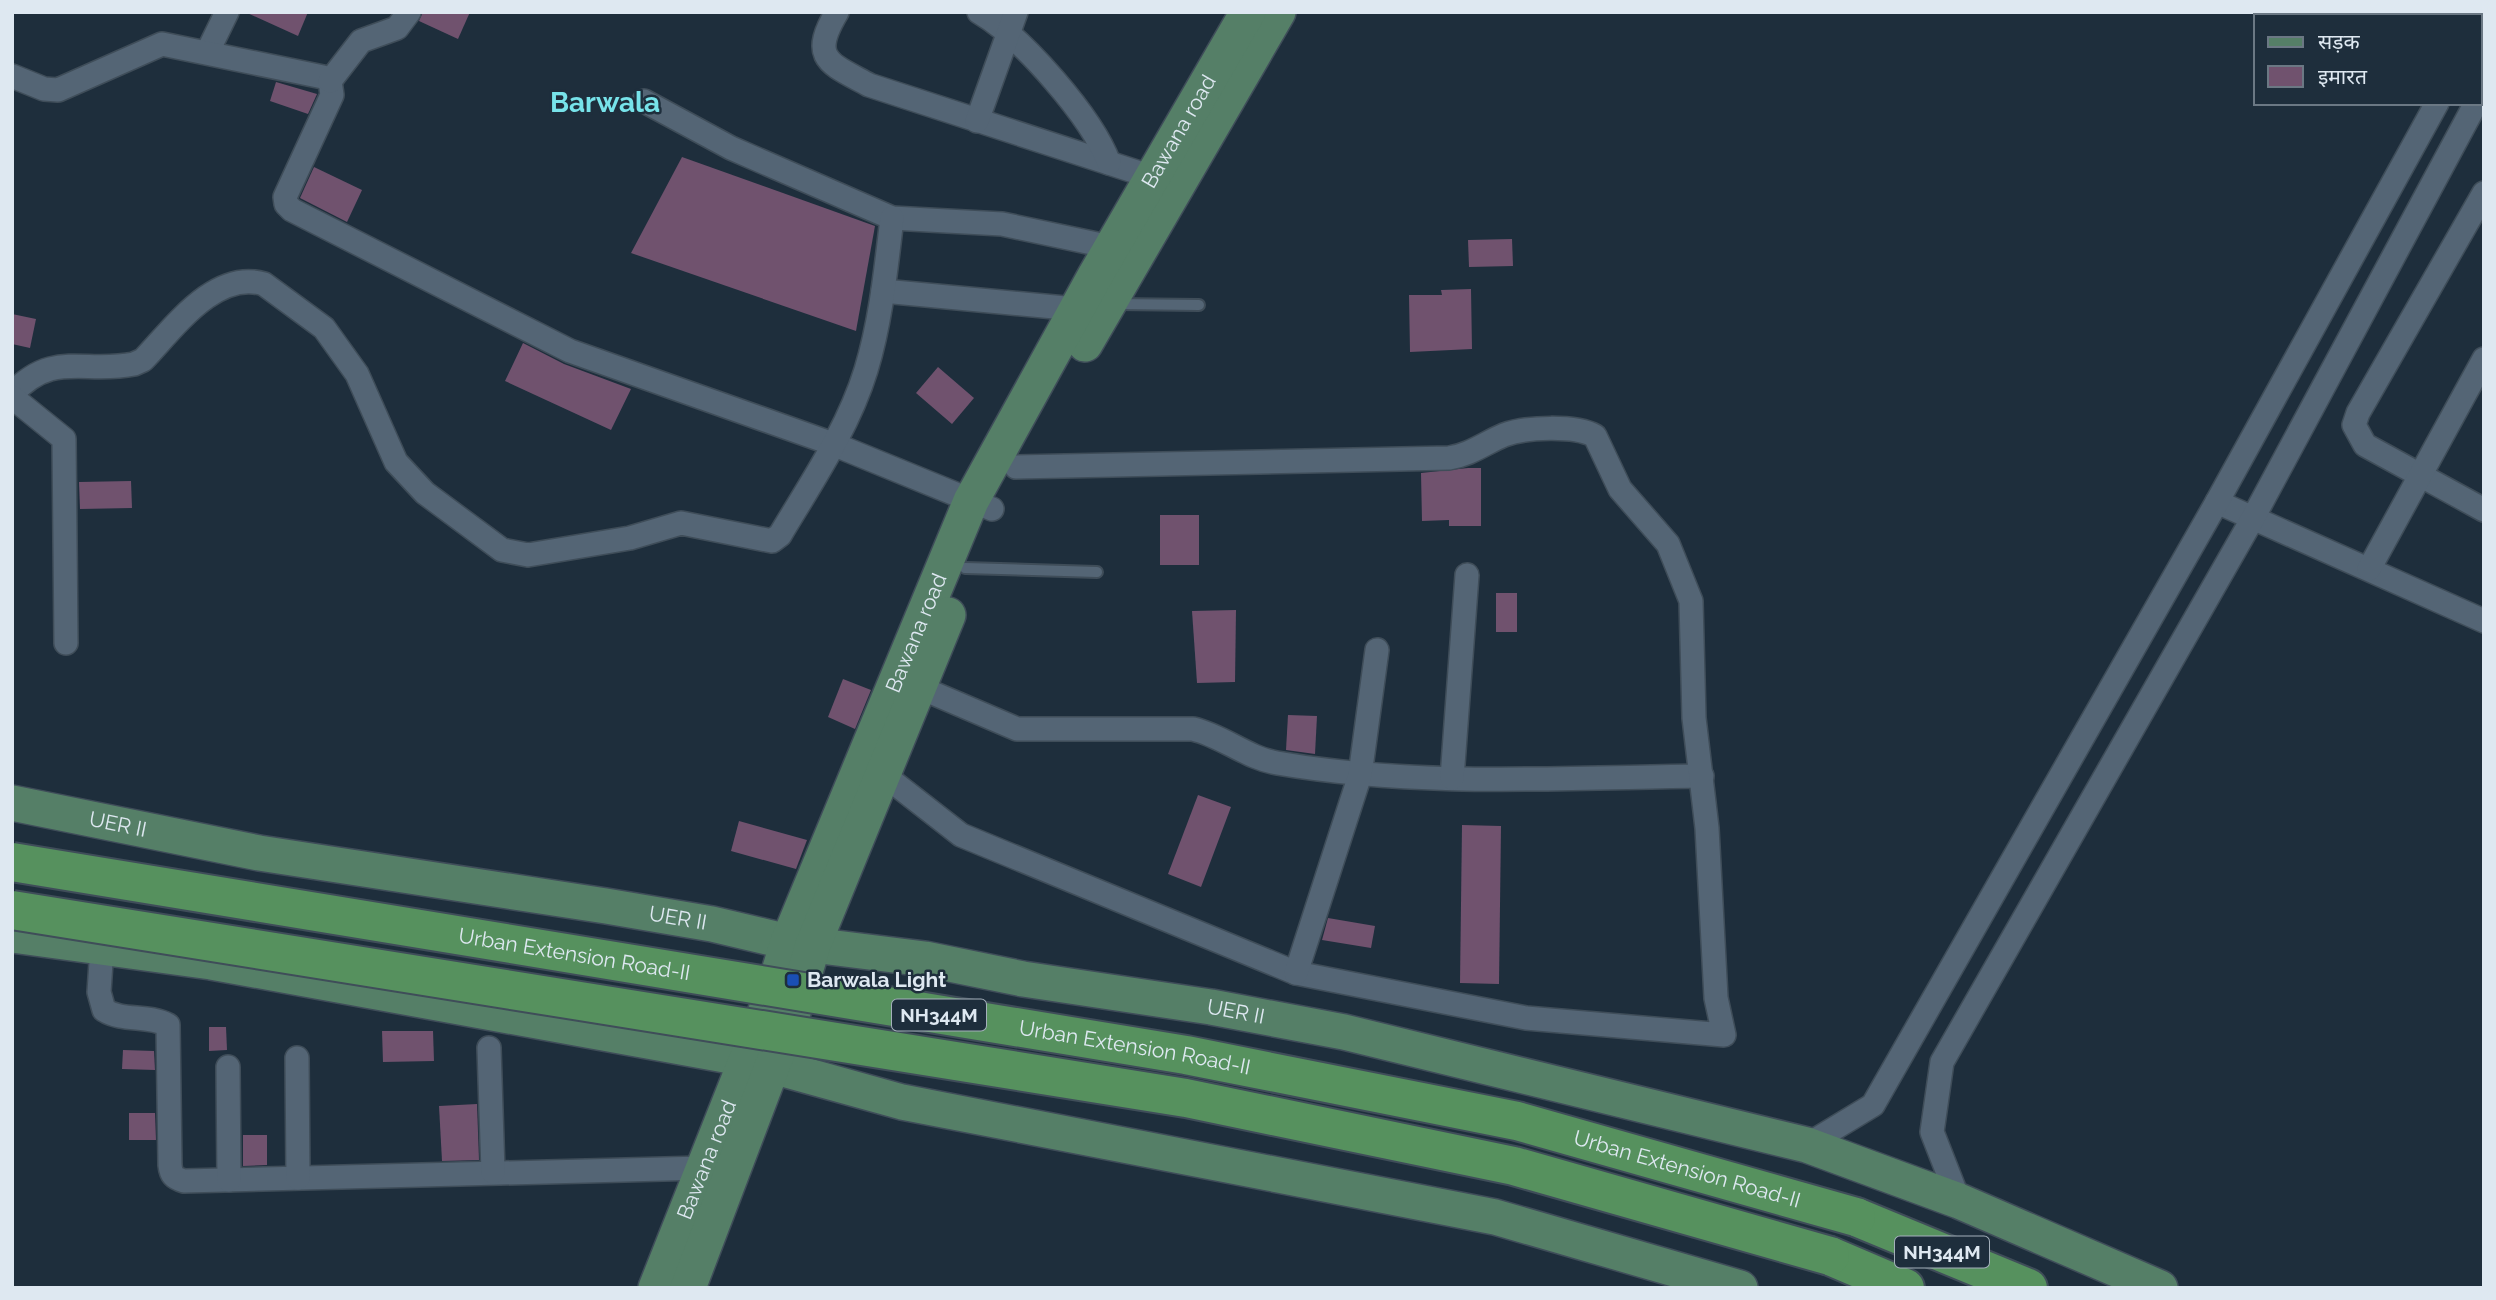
<svg xmlns="http://www.w3.org/2000/svg" width="2496" height="1300" font-family="Raleway,'Noto Sans Devanagari',sans-serif">
<rect width="100%" height="100%" fill="#1e2e3c"/>
<g fill="#70526e">
<path d="M245 12H308L298 36Z"/>
<path d="M423 12H470L458 39 419 21Z"/>
<path d="M276 82 317 94 308 114 270 101Z"/>
<path d="M682 157 875 226 856 331 631 253Z"/>
<path d="M314 167 362 190 347 222 300 198Z"/>
<path d="M1512 239 1513 266 1469 267 1468 240Z"/>
<path d="M1471 289 1472 349 1410 352 1409 295H1442L1441 290Z"/>
<path d="M12 314 36 319 30 348 12 344Z"/>
<path d="M523 343 564 364 631 389 611 430 505 381Z"/>
<path d="M938 367 974 398 952 424 916 393Z"/>
<path d="M1468 468H1481V526H1449V520L1422 521 1421 473Z"/>
<path d="M131 481 132 508 80 509 79 482Z"/>
<rect x="1160" y="515" width="39" height="50"/>
<rect x="1496" y="593" width="21" height="39"/>
<path d="M1236 610 1235 682 1197 683 1192 611Z"/>
<path d="M843 679 871 690 855 729 828 717Z"/>
<path d="M1288 715 1317 716 1315 754 1286 750Z"/>
<path d="M1198 795 1231 807 1201 887 1168 874Z"/>
<path d="M739 821 807 840 796 869 731 851Z"/>
<path d="M1462 825 1501 826 1499 984 1460 983Z"/>
<path d="M1328 918 1375 926 1371 948 1322 940Z"/>
<path d="M209 1027H226L227 1050 209 1051Z"/>
<path d="M382 1031H433L434 1061 383 1062Z"/>
<path d="M123 1050 154 1051 155 1070 122 1069Z"/>
<path d="M477 1104 479 1160 442 1161 439 1106Z"/>
<path d="M129 1113H155L156 1140H129Z"/>
<path d="M243 1135H267V1165L243 1166Z"/>
</g>
<g fill="none" stroke-linecap="round" stroke-linejoin="round">
<defs>
<g id="lane">
<path d="M1117 304 1199 305"/>
<path d="M965 568 1097 572"/>
</g>
<g id="street">
<path d="M837 12C809 59 829 63 869 85L1152 177"/>
<path d="M979 12C1022 37 1092 117 1109 163"/>
<path d="M2467 12 2468 16"/>
<path d="M208 51 227 12"/>
<path d="M12 76 44 89 58 90 162 44 323 77 330 81 332 95 285 197 286 204 292 210 570 351 833 444 992 509"/>
<path d="M330 81 361 41 397 28 409 12"/>
<path d="M644 101 731 148 892 218 1002 224 1111 247"/>
<path d="M977 121 1016 12"/>
<path d="M2484 193 2358 413 2354 425 2365 445 2484 510"/>
<path d="M883 291 1076 309"/>
<path d="M12 394C53 350 83 374 134 364L143 360C173 329 215 269 264 284L324 328 357 374 396 462 425 493 502 550 528 555 630 538 681 523 772 541 780 535C811 483 848 429 866 370 881 321 886 268 892 218"/>
<path d="M12 397 64 439 66 643"/>
<path d="M2217 502 2484 621"/>
<path d="M2369 569 2484 359"/>
<path d="M921 688 1017 729H1193C1223 736 1247 758 1277 763 1417 787 1561 778 1702 776"/>
<path d="M884 775 961 835 1296 973 1526 1018 1724 1035 1716 998 1707 828 1694 718 1691 601 1668 544 1620 489 1595 436C1575 425 1526 427 1504 435 1485 443 1470 455 1449 458L1016 467"/>
<path d="M1452 778 1467 575"/>
<path d="M102 947 99 992 104 1010C123 1022 148 1014 168 1025L170 1165C171 1175 174 1178 184 1181L703 1168"/>
<path d="M1296 973 1360 775 1377 650"/>
<path d="M489 1048 493 1172"/>
<path d="M297 1058 298 1178"/>
<path d="M228 1067 229 1180"/>
<path d="M1807 1145 1873 1105 2217 502 2437 103"/>
<path d="M1959 1201 1932 1132 1942 1062 2253 518 2476 103"/>
</g>
<g id="primary">
<path d="M1085 344 1278 12"/>
<path id="s1" d="M12 803 259 853 606 906 712 924 788 942 925 959 1023 979 1211 1007 1344 1032 1807 1145 1959 1201 2160 1288"/>
<path d="M12 935 211 962 747 1059 902 1102 1495 1217 1740 1288"/>
<path id="s2" d="M656 1288 771 998 788 942 971 501 1095 276 1248 12"/>
<path d="M688 1288 794 1009 813 945 948 615"/>
</g>
<g id="highway">
<path d="M1856 1217 2028 1288"/>
<path d="M1830 1256 1905 1288"/>
</g>
</defs>
<use href="#lane" stroke="#3f4d59" stroke-width="14"/>
<use href="#street" stroke="#3f4d59" stroke-width="26"/>
<use href="#primary" stroke="#3f4d59" stroke-width="38"/>
<use href="#highway" stroke="#3f4d59" stroke-width="42"/>
<use href="#lane" stroke="#546575" stroke-width="10"/>
<use href="#street" stroke="#546575" stroke-width="23"/>
<use href="#primary" stroke="#557f67" stroke-width="35"/>
<use href="#highway" stroke="#56915e" stroke-width="38"/>
<defs>
<g id="highway-bridge">
<path id="s3" d="M12 862 1186 1055 1517 1121 1856 1217"/>
<path d="M12 910 1186 1098 1514 1166 1830 1256"/>
</g>
</defs>
<use href="#highway-bridge" stroke="#3f4d59" stroke-width="42" stroke-linecap="butt"/>
<use href="#highway-bridge" stroke="#56915e" stroke-width="38"/>
</g>
<rect fill="#1a4fb4" stroke="#1e2e3c" stroke-width="2.5" x="786" y="973" width="14" height="14" rx="3.5"/>
<g text-anchor="middle" stroke-width="5" stroke-linejoin="round" paint-order="stroke">
<g fill="#1e2e3c" stroke="#a4b0bb" stroke-width="2">
<rect x="892" y="999.5" width="94" height="31" rx="5"/>
<rect x="1895" y="1236.5" width="94" height="31" rx="5"/>
</g>
<g font-size="19" font-weight="bold" fill="#dee8f1">
<text x="939" y="1022">NH344M</text>
<text x="1942" y="1259">NH344M</text>
</g>
<g font-size="21" fill="#dee8f1" stroke="#1e2e3c">
<text dy="7" stroke="none"><textPath href="#s2" startOffset="1272">Bawana road</textPath></text>
<text dy="7" stroke="none"><textPath href="#s2" startOffset="705">Bawana road</textPath></text>
<text dy="7" stroke="none"><textPath href="#s1" startOffset="108">UER II</textPath></text>
<text dy="7" stroke="none"><textPath href="#s1" startOffset="676">UER II</textPath></text>
<text dy="7" stroke="none"><textPath href="#s3" startOffset="570">Urban Extension Road-II</textPath></text>
<text dy="7" stroke="none"><textPath href="#s1" startOffset="1242">UER II</textPath></text>
<text dy="7" stroke="none"><textPath href="#s3" startOffset="1138">Urban Extension Road-II</textPath></text>
<text dy="7" stroke="none"><textPath href="#s2" startOffset="138">Bawana road</textPath></text>
<text dy="7" stroke="none"><textPath href="#s3" startOffset="1704">Urban Extension Road-II</textPath></text>
</g>
<g font-size="21" font-weight="bold" fill="#dee8f1" stroke="#1e2e3c" text-anchor="start">
<text x="807" y="987">Barwala Light</text>
</g>
<g font-size="28" font-weight="bold" fill="#77e3ea" stroke="#1e2e3c">
<text x="605" y="112">Barwala</text>
</g>
</g>
<rect width="2496" height="1300" fill="none" stroke="#dee8f1" stroke-width="28"/>
<rect x="2254" y="14" width="228" height="91" fill="#1e2e3c" stroke="#6b7884" stroke-width="2"/>
<rect x="2268" y="37" width="35" height="10" fill="#557f67" stroke="#6b7884" stroke-width="2"/>
<text x="2318" y="49" font-size="21" fill="#dee8f1">सड़क</text>
<rect x="2268" y="66" width="35" height="21" fill="#70526e" stroke="#6b7884" stroke-width="2"/>
<text x="2318" y="84" font-size="21" fill="#dee8f1">इमारत</text>
</svg>
